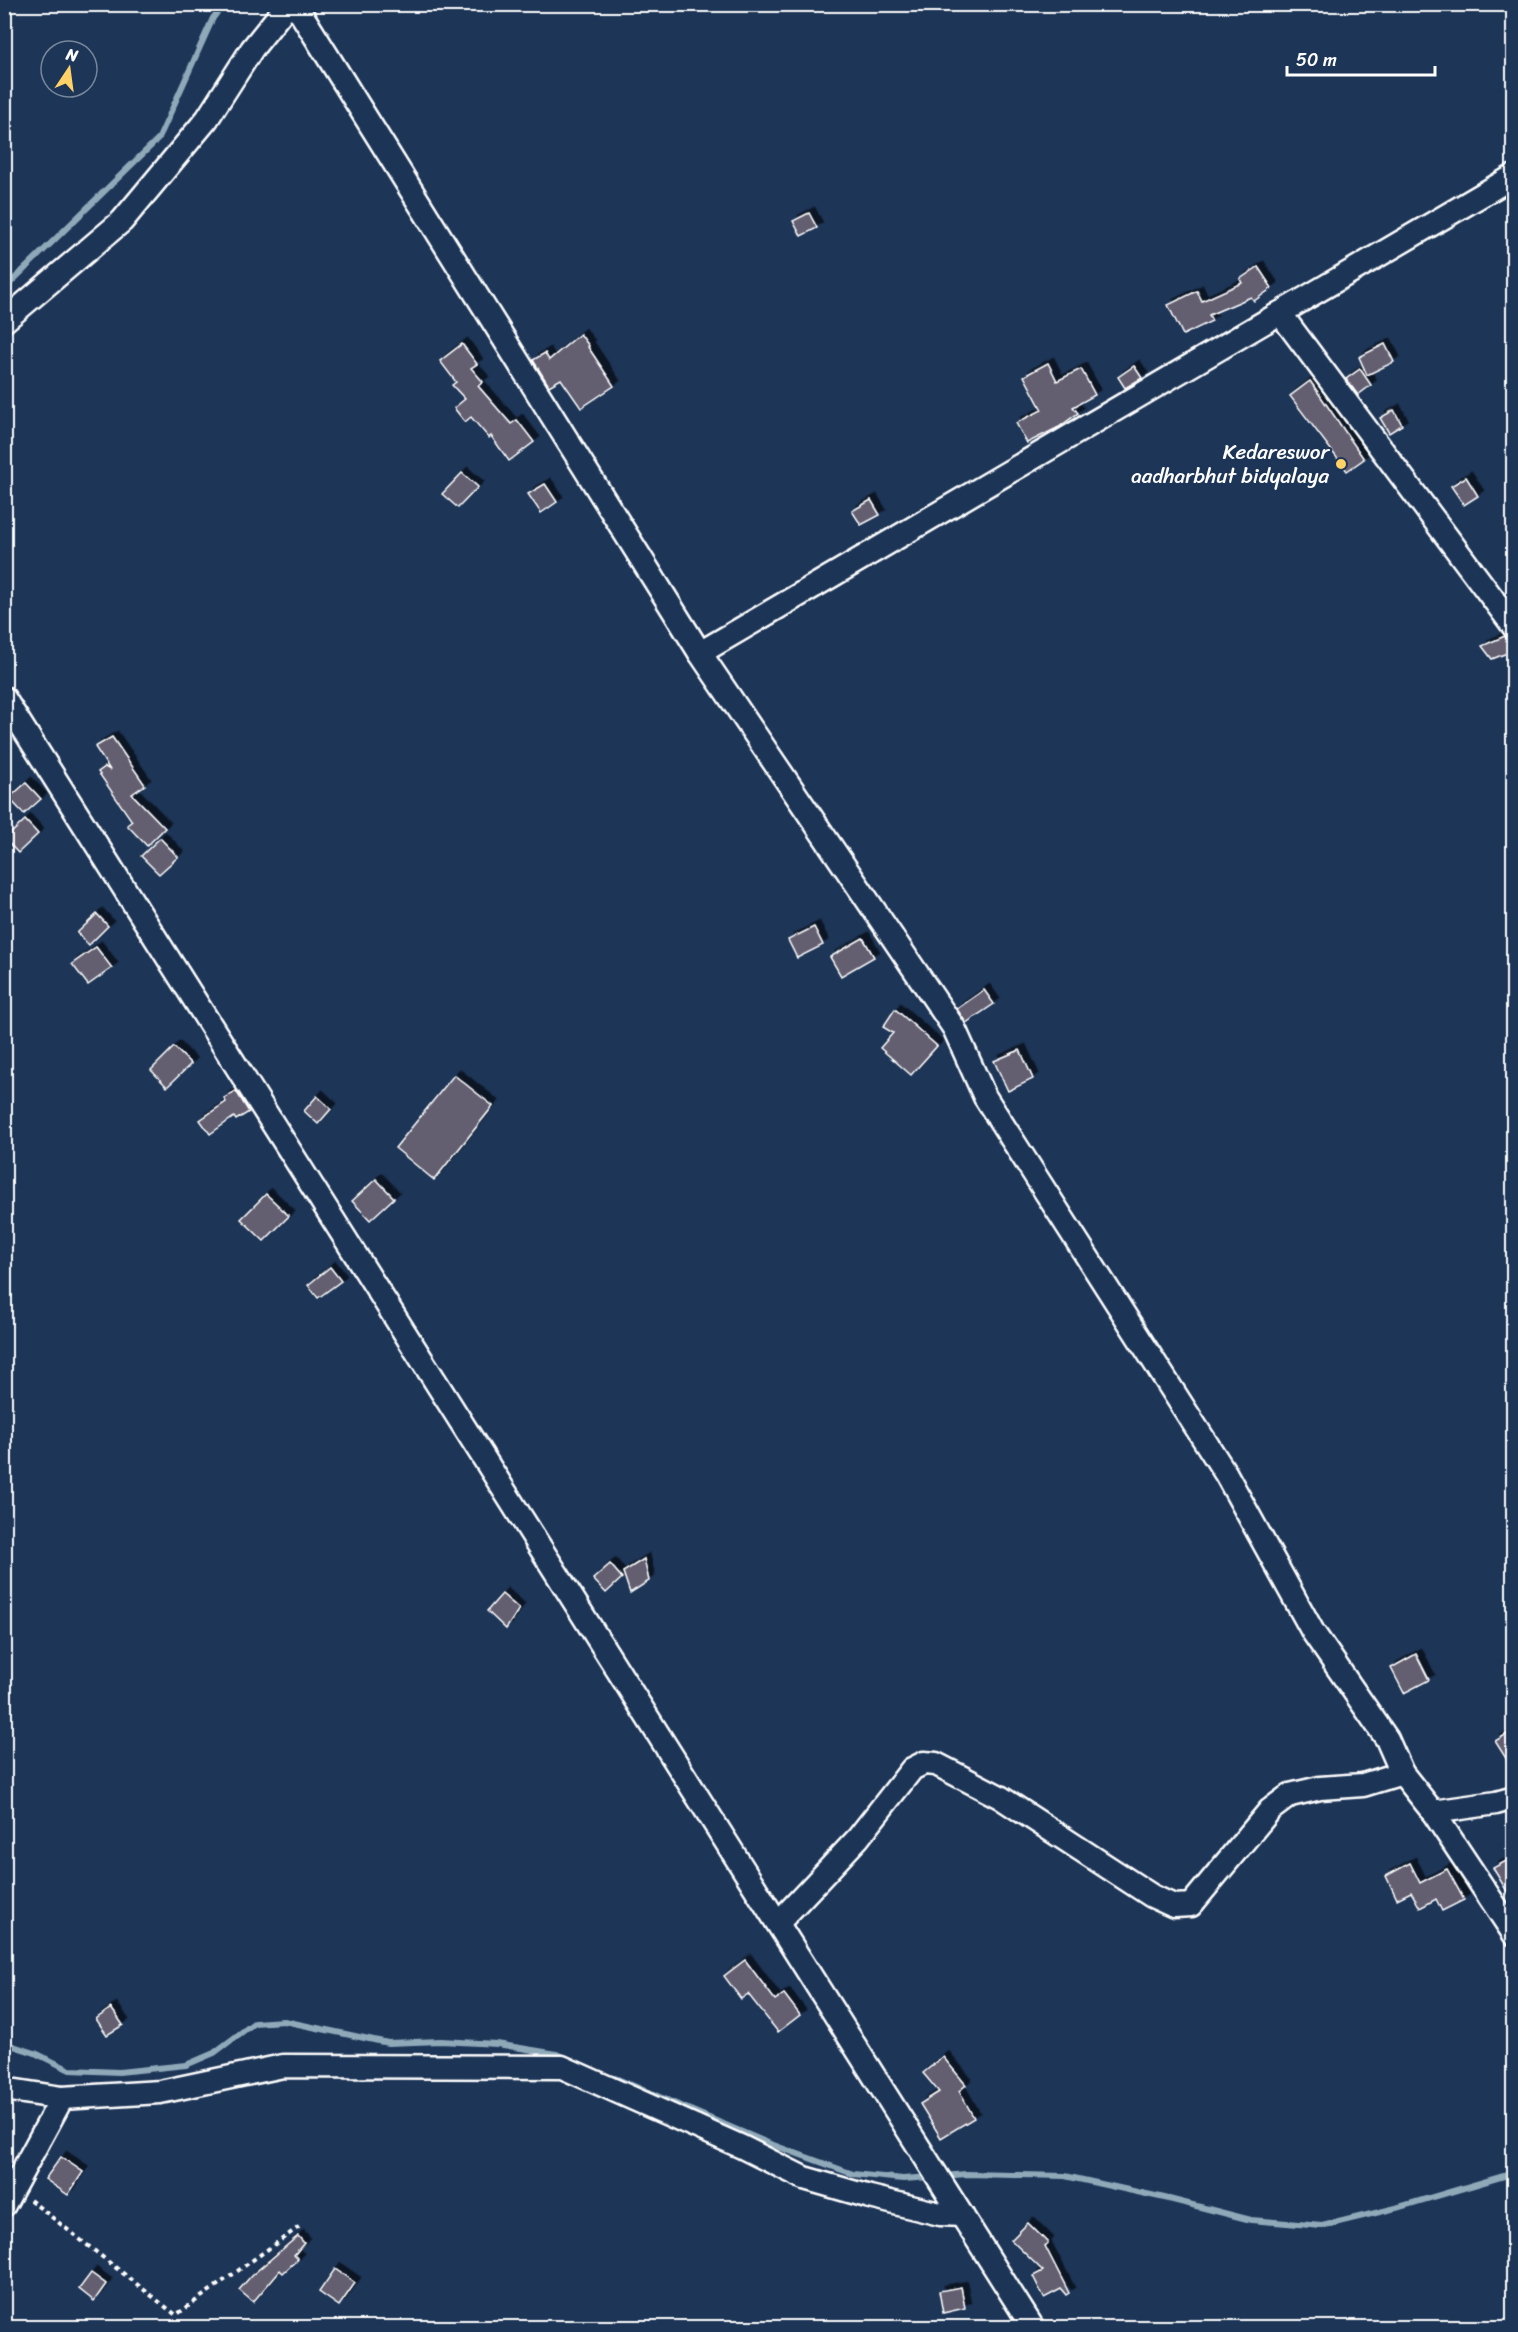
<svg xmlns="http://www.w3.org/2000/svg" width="1518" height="2332" font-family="Sriracha,sans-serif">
<defs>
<filter id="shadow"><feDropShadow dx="5.5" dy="-5.5" stdDeviation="0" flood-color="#0009"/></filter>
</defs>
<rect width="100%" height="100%" fill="#1d3557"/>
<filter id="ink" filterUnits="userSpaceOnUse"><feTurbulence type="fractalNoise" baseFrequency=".0167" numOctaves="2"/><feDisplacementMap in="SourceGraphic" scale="12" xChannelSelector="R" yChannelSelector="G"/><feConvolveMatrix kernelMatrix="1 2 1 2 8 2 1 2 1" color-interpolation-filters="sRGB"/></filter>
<g filter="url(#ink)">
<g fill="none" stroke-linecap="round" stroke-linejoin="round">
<g stroke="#8fa9b9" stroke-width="6">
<path d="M4 289 159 138 213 18 224 4"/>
<path d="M4 2043 35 2053 70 2070 119 2072 186 2065 214 2053 254 2023 284 2021 388 2043 441 2041 497 2044 557 2054 567 2058"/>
<path d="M615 2078 768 2143 853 2174 903 2179 931 2177"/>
<path d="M944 2176 966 2174 1065 2176 1169 2199 1251 2220 1322 2226 1396 2208 1514 2173"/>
</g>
</g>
<g fill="#645f71" stroke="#fff" stroke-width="1.5" filter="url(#shadow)">
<path d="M809 213 817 228 801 236 793 221Z"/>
<path d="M1258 267 1272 288 1254 301 1251 297 1209 315 1212 321 1183 335 1168 305 1197 291 1202 301 1242 283 1240 279Z"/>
<path d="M580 334 589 346 588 347 614 386 581 408 561 379 549 386 533 360 545 353 549 360Z"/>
<path d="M462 344 477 364 471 368 483 382 478 386 511 424 517 420 534 442 509 461 491 436 489 438 471 417 465 422 454 408 465 399 452 385 456 382 440 361Z"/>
<path d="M1385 344 1394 362 1367 375 1359 357Z"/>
<path d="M1048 363 1057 381 1081 369 1095 395 1073 407 1078 413 1059 427 1027 443 1016 423 1042 410 1024 376Z"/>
<path d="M1134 366 1142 378 1125 388 1118 377Z"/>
<path d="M1360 369 1371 385 1358 395 1346 379Z"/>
<path d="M1310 381 1364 459 1347 471 1290 396Z"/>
<path d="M1394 410 1402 425 1389 433 1380 418Z"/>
<path d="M462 473 478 487 458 508 442 494Z"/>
<path d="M1466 477 1478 496 1464 505 1451 486Z"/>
<path d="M545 484 557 502 541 513 528 494Z"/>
<path d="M871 500 880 515 861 525 852 511Z"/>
<path d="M1505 636 1512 651 1492 659 1482 646Z"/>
<path d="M112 737 145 785 132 794 165 828 147 846 127 825 132 821 98 772 105 767 110 770 95 747Z"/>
<path d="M26 783 41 799 24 814 9 798Z"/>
<path d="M25 820 38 834 18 853 5 839Z"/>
<path d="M160 838 178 857 159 874 141 856Z"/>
<path d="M97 914 108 926 89 945 77 933Z"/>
<path d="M814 927 823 945 797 958 788 940Z"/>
<path d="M863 938 874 957 841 976 830 957Z"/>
<path d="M96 947 112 968 88 985 72 964Z"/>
<path d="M984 990 994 1004 966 1023 957 1009Z"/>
<path d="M895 1009 937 1046 911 1075 880 1048 893 1033 883 1027Z"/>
<path d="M174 1047 191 1064 167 1087 151 1070Z"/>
<path d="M1020 1050 1033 1079 1008 1091 994 1061Z"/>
<path d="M454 1075 493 1106 434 1180 395 1148Z"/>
<path d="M236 1091 249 1112 236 1120 234 1117 210 1134 200 1120 226 1102 224 1098Z"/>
<path d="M317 1096 331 1109 318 1124 304 1111Z"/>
<path d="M376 1179 394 1198 370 1220 352 1201Z"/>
<path d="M266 1194 289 1216 264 1241 241 1219Z"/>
<path d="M330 1267 341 1281 318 1298 308 1285Z"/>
<path d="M644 1559 649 1581 630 1593 623 1572Z"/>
<path d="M610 1564 622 1578 606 1593 593 1579Z"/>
<path d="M502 1594 519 1609 506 1629 487 1611Z"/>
<path d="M1416 1654 1429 1680 1404 1693 1391 1668Z"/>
<path d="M1514 1730V1771L1495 1741Z"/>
<path d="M1514 1857V1903L1493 1868Z"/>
<path d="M1410 1863 1420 1883 1447 1869 1464 1900 1442 1911 1436 1899 1420 1908 1411 1892 1397 1899 1386 1876Z"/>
<path d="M745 1960 775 2000 784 1994 800 2015 778 2032 748 1994 741 1999 724 1976Z"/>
<path d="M111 2008 123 2025 107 2035 96 2019Z"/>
<path d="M943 2057 966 2085 959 2091 974 2118 941 2138 920 2104 939 2092 923 2073Z"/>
<path d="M61 2157 83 2172 68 2195 45 2179Z"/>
<path d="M1028 2223 1048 2243 1045 2246 1069 2293 1066 2295 1061 2289 1044 2298 1033 2276 1043 2271 1011 2240Z"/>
<path d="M298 2236 304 2243 294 2255 298 2259 283 2273 280 2270 253 2302 239 2290 251 2276Z"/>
<path d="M335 2269 355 2283 339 2306 319 2292Z"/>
<path d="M91 2273 106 2284 94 2301 79 2289Z"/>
<path d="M961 2287 965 2308 943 2313 939 2291Z"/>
</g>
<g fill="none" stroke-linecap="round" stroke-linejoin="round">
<defs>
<g id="street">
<path d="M295 4 700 653 954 1028 985 1097 1226 1474 1313 1632 1387 1739 1402 1773 1433 1812 1514 1934"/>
<path d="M1280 313 1514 627"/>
<path d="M4 321 122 221 207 119 252 49 288 4"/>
<path d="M700 653 1514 176"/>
<path d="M4 698 1033 2328"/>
<path d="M1433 1812 1496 1803 1514 1798"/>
<path d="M778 1923 858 1838 912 1769 924 1763 936 1764 1000 1797 1152 1896 1174 1906 1191 1905 1270 1810 1290 1795 1320 1788 1363 1785 1402 1773"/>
<path d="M4 2089 62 2098 160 2092 283 2066 562 2067 742 2147 804 2178 870 2197 940 2214 962 2215"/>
<path d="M4 2205 62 2098"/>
</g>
</defs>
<use href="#street" stroke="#fff" stroke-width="27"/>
<path stroke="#fff" stroke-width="4" stroke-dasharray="4.5 4.5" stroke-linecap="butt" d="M30 2200 176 2315 299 2227"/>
<use href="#street" stroke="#1d3557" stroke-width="22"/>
</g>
</g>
<circle fill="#ffd166" stroke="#1d3557" stroke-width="2" cx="1341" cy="464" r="6"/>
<g text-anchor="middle" stroke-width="4.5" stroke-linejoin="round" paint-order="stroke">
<g font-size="21" fill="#fff" stroke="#1d3557" text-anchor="end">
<text x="1329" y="459">Kedareswor<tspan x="1329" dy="24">aadharbhut bidyalaya</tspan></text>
</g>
</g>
<rect width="1518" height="2332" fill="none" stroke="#1d3557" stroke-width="24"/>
<rect x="12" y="12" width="1494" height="2308" fill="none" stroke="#fff" stroke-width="2" filter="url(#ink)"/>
<g transform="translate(69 69) rotate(13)"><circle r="28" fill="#1d3557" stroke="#77869a" stroke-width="1.5"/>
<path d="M0-4.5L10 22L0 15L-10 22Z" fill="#ffd166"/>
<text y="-9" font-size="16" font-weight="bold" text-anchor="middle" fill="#ffffff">N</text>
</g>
<path d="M1287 66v9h148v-9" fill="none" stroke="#ffffff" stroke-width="3"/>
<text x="1296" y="66" font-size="18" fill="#ffffff" stroke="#1d3557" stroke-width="4.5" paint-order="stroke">50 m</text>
</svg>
